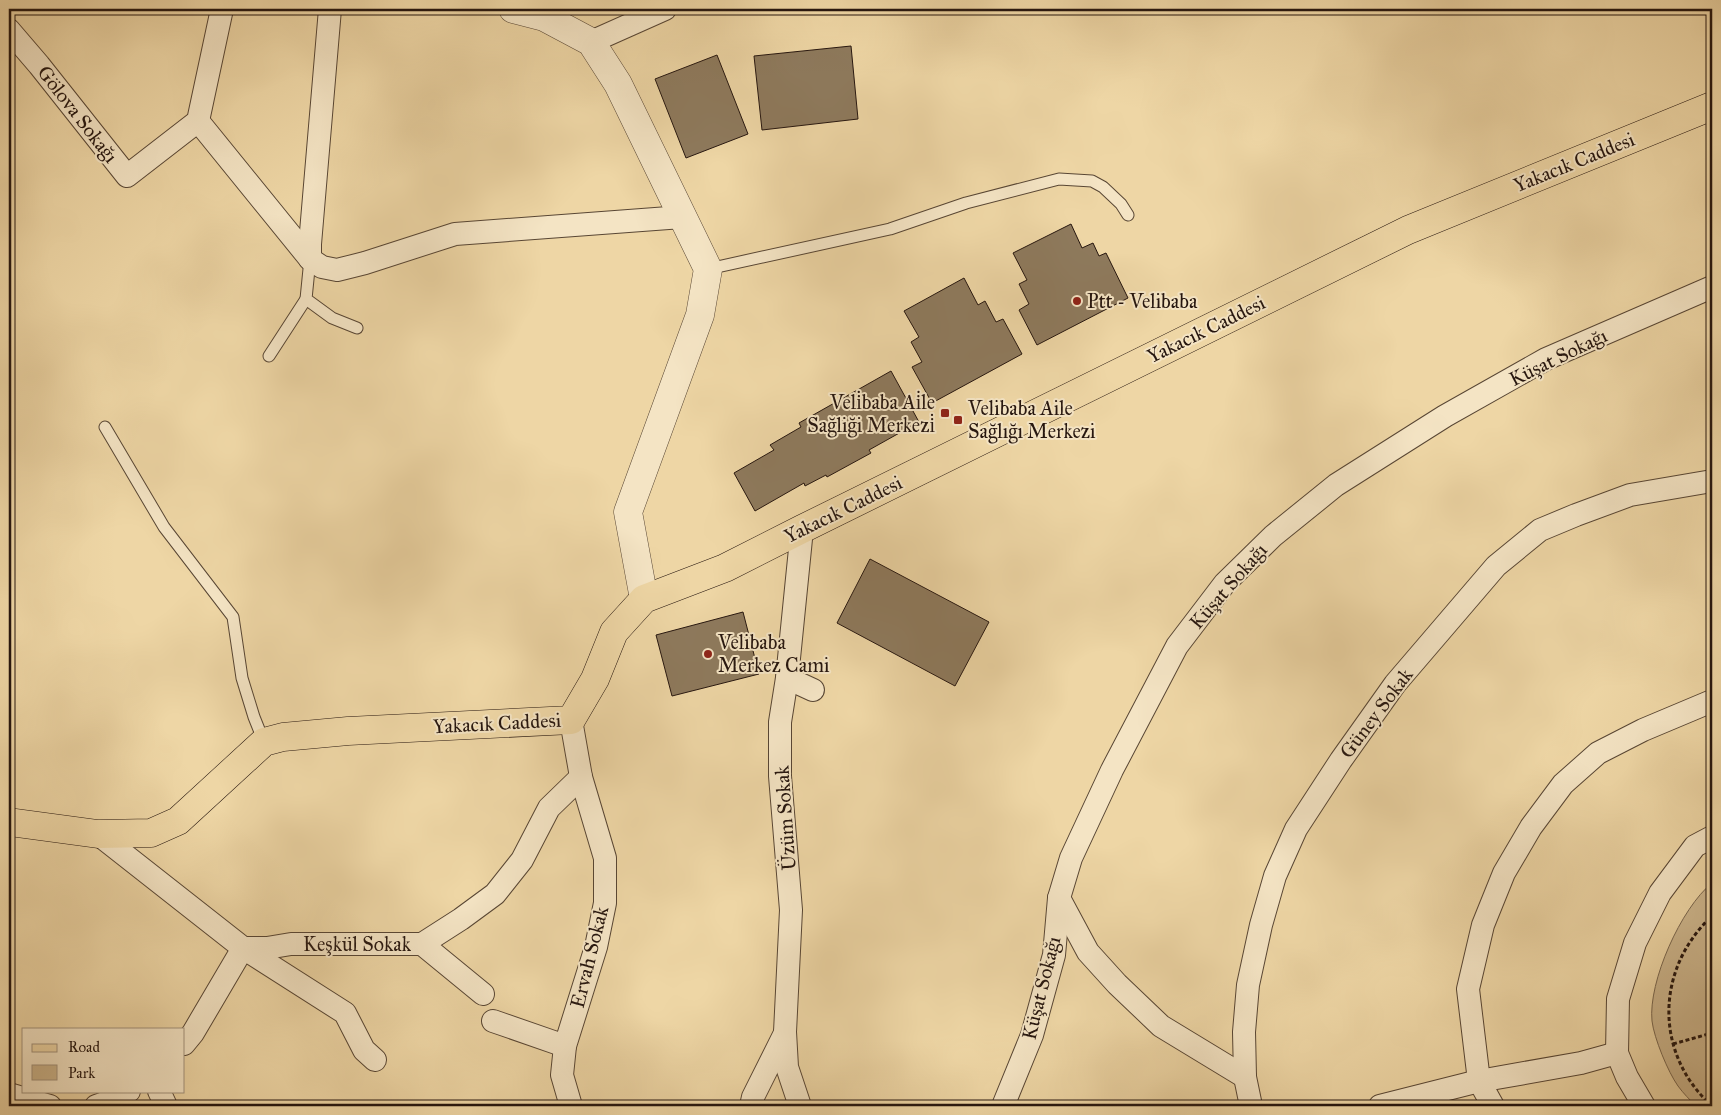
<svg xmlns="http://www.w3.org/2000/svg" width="1721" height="1115" font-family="'IM FELL Great Primer',serif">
<rect width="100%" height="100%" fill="#eed6a5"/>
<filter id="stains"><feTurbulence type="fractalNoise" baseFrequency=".004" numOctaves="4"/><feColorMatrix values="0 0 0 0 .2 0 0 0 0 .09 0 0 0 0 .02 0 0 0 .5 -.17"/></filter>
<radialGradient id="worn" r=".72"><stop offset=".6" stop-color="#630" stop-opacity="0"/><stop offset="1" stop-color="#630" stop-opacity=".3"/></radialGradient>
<path fill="#ccb58c" stroke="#79664e" d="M1712 883V1106H1696C1690 1100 1683 1093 1678 1086 1668 1072 1654 1038 1652 1021 1648 982 1681 908 1712 883Z"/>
<g fill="#8e7a5d" stroke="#26160f">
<path d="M851 46 858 119 762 130 754 56Z"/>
<path d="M717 55 748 134 686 158 655 79Z"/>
<path d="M1071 224 1082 248 1093 243 1099 256 1106 253 1128 298 1037 345 1019 310 1029 304 1019 284 1027 280 1013 253Z"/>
<path d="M964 278 978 305 985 301 996 322 1003 319 1022 354 932 403 912 367 922 362 911 342 919 337 904 311Z"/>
<path d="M891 371 919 422 869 450 871 453 827 477 826 475 805 486 804 483 755 511 734 473 774 450 770 445 801 427 799 423Z"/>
<path d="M870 559 989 622 955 686 837 623Z"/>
<path d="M743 612 759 674 672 696 656 635Z"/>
</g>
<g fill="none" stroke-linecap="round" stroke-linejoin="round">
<defs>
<g id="service">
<path d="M310 259 306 299 332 318 357 328"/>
<path d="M708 269 890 229 966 203 1059 179 1092 181 1103 187 1121 204 1128 215"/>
<path d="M269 356 306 299"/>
<path d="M105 427 164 527 233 617 242 678 254 717 264 742"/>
</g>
<g id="minor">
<path d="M330 9 310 244V259L322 267 337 270 365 263 455 234 682 217"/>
<path d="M9 30 39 65 127 176 198 121 222 9"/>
<path d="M591 42 665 9"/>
<path d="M198 121 310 259"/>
<path d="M787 678 813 690"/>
<path d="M98 834 243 948H267L291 944H422L461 919 495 894 522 860 549 808 581 777"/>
<path d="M1059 898 1088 952 1117 984 1161 1026 1245 1077"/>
<path d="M422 944 483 994"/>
<path d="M493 1021 565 1046"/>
<path d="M184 1044 193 1033 243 948 345 1013 364 1050 375 1060"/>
<path d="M159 1091 166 1106"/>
<path d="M9 1094 50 1106"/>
<path d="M96 1106 118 1098 129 1091"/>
<path d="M571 1106 562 1075 565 1046 596 947 605 903V858L581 777 571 720"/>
<path d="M751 1106 753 1097 785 1033"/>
<path d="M800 1106 787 1067 785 1032 791 910 780 776V722L787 678 802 529"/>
<path d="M1003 1106 1032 1035 1054 955 1059 898 1071 858 1112 770 1177 646 1225 583 1273 536 1336 485 1445 416 1546 359 1712 287"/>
<path d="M1251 1106 1245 1077 1244 1032 1248 985 1261 925 1275 876 1296 829 1341 760 1395 684 1496 566 1540 530 1576 515 1630 495 1712 481"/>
<path d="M1380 1106 1479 1081 1581 1063 1617 1053"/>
<path d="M1493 1106 1479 1081 1468 989 1483 925 1504 873 1531 827 1563 784 1598 753 1643 730 1712 701"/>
<path d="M1644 1106 1627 1077 1617 1053 1618 999 1635 943 1660 893 1695 846 1712 837"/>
</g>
<path id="tertiary" d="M513 9 544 17 591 42 618 84 708 269 700 315 628 512 644 599"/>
<path id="primary" d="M9 822 98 834 151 833 178 821 264 742 283 737 348 731 571 720 595 679 614 632 644 599 725 568 802 529 1408 230 1712 106"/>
</defs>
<use href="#service" stroke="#584634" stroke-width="13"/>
<use href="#minor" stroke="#584634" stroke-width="24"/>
<use href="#tertiary" stroke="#584634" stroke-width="29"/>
<use href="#primary" stroke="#26160f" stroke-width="29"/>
<g stroke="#26160f" stroke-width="3" stroke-dasharray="4 2.5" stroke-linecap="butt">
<path d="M1673 1044 1712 1033"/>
<path d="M1712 1106C1654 1054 1655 969 1712 916"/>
</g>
<use href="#service" stroke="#f4e4c4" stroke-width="11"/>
<use href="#minor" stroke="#f4e4c4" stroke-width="22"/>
<use href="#tertiary" stroke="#f4e4c4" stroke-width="28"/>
<use href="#primary" stroke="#eed6a5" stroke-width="28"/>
</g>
<g fill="#8f2418" stroke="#f4e4c4" stroke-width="2">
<circle cx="1077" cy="301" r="5"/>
<rect x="940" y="408" width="10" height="10" rx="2.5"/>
<rect x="953" y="415" width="10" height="10" rx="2.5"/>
<circle cx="708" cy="654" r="5"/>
</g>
<g text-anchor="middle" stroke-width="4" stroke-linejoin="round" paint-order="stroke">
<g font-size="20" fill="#26160f" stroke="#f4e4c4">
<text transform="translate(78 114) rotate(52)" y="7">Gölova Sokağı</text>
<text transform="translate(1574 162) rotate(-22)" y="7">Yakacık Caddesi</text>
<text transform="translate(1206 329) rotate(-26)" y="7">Yakacık Caddesi</text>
<text transform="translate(1558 357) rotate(-26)" y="7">Küşat Sokağı</text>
<text transform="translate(843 509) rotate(-26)" y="7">Yakacık Caddesi</text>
<text transform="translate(1228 586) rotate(-49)" y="7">Küşat Sokağı</text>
<text transform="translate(1376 713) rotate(-53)" y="7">Güney Sokak</text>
<text transform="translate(497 723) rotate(-3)" y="7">Yakacık Caddesi</text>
<text transform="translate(785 818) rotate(-94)" y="7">Üzüm Sokak</text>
<text x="357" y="951">Keşkül Sokak</text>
<text transform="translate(589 957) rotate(-76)" y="7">Ervah Sokak</text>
<text transform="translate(1041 988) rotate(-76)" y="7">Küşat Sokağı</text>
</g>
<g font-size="20" fill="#26160f" stroke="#f4e4c4" text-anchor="start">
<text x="1087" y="308">Ptt - Velibaba</text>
<text x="935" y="409" text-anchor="end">Veli̇baba Ai̇le<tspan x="935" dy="23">Sağliği Merkezi̇</tspan></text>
<text x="968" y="415">Velibaba Aile<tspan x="968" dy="23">Sağlığı Merkezi</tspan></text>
<text x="718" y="649">Velibaba<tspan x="718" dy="23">Merkez Cami</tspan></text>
</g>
</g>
<rect width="1721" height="1115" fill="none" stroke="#eed6a5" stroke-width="30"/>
<rect x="10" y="10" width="1701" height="1095" fill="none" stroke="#26160f" stroke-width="2.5"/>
<rect x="15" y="15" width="1691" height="1085" fill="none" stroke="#26160f"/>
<rect x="22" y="1028" width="162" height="65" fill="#f4e4c4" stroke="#a2927c"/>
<rect x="32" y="1044" width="25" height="8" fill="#eed6a5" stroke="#a2927c"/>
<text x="68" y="1052" font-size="15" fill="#26160f">Road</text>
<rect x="32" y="1065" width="25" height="15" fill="#ccb58c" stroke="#a2927c"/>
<text x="68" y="1078" font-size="15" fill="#26160f">Park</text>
<rect width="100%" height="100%" filter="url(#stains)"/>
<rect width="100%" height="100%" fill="url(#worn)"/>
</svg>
